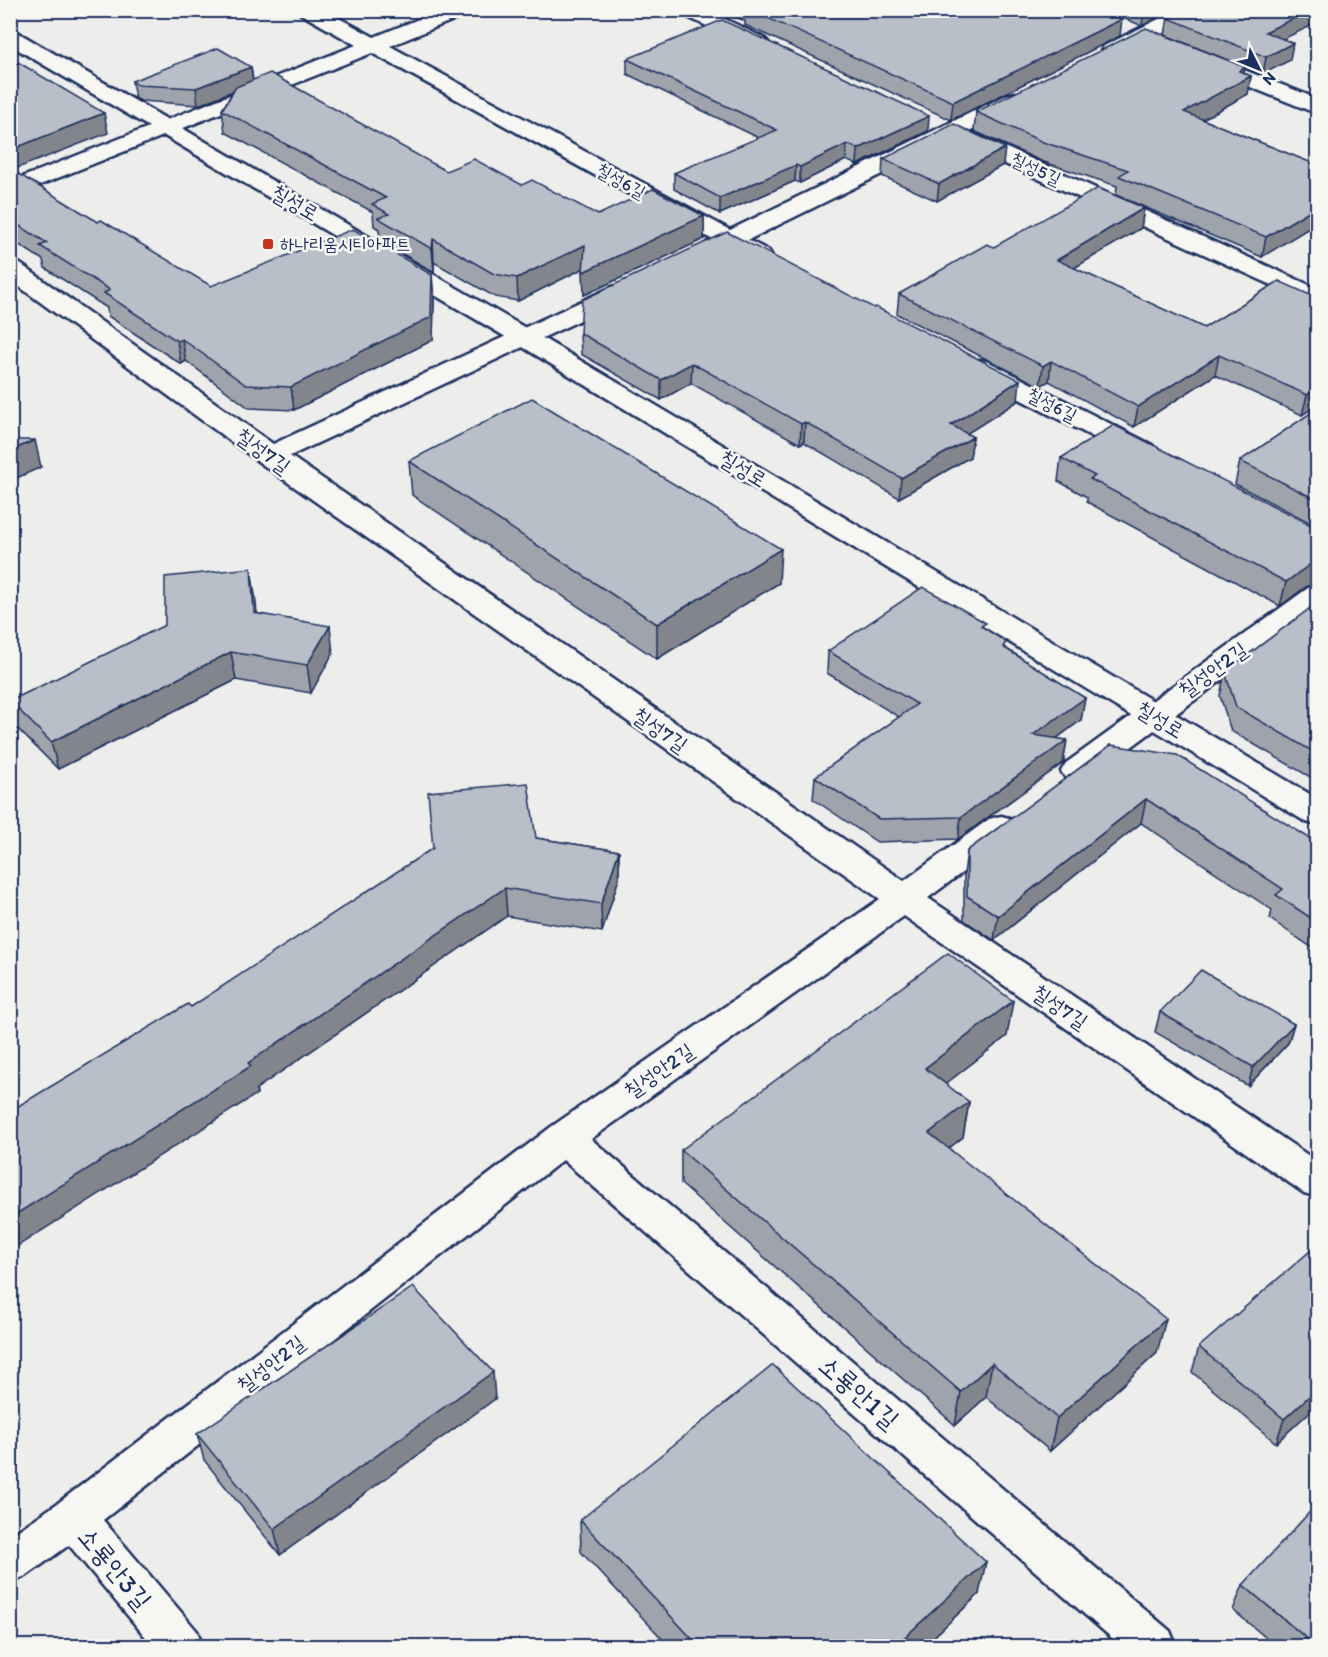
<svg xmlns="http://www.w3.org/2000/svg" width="1328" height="1657" font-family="Itim,'Poor Story',sans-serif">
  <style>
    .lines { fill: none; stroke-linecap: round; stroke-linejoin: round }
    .street-casing { stroke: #1b2f5e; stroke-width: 5 }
    .secondary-casing { stroke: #1b2f5e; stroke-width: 5 }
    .street { fill: #f6f6f2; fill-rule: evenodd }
    .secondary { fill: #f6f6f2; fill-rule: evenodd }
    .wall { fill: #9fa4ac; stroke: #1b2f5e; stroke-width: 1.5 }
    .shaded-wall { fill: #82868c; stroke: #1b2f5e; stroke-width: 1.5 }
    .building { fill: #b9bfc8; stroke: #1b2f5e; stroke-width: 1.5 }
    .poi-dot { fill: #c8321e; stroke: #f6f6f2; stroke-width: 2 }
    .labels { text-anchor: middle; stroke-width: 5; stroke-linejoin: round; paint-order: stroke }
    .far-street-label { font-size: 18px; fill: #1b2f5e; stroke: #f6f6f2 }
    .far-poi-label { font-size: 18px; fill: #1b2f5e; stroke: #f6f6f2; text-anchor: start }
    .street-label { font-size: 21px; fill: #1b2f5e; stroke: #f6f6f2 }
    .near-street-label { font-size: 26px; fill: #1b2f5e; stroke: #f6f6f2 }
  </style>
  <rect width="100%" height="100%" fill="#edeeec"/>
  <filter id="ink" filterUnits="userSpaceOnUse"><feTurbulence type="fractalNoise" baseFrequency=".0167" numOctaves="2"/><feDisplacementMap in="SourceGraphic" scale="12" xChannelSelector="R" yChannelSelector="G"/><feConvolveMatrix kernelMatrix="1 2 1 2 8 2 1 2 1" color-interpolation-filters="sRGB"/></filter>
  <g filter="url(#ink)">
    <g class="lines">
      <defs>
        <g id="street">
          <path d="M 298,10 L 324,10 L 374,37 L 441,10 L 471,10 L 468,14 L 390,46 L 730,230 L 1007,95 L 1015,93 L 1023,95 L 1026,100 L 1023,105 L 969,131 L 1318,289 L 1318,306 L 957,142 L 955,138 L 748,240 L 769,251 L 772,256 L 769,261 C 753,265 742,256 729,249 L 714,254 L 705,252 L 702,247 L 711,239 L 372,53 L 10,197 L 10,182 L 356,45 L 301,14 Z"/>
          <path d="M 678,10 L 706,10 L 764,38 L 768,42 L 764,46 L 757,48 L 750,46 L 681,14 Z"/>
          <path d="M 1177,10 L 1204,10 L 1201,14 L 1120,56 L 1112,57 L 1104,56 L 1101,51 L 1104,46 Z"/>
          <path d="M 1208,56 L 1318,99 L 1318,114 L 1200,67 L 1197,62 L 1200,57 Z"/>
          <path d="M 10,261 L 19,263 L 273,444 L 612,287 L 621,285 L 630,287 L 633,292 L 630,297 L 290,456 L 904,881 L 989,819 L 1001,816 L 1013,819 L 1017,827 L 1013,835 L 928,898 L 1318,1162 L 1318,1197 L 1304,1193 L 904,916 L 591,1139 L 1170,1631 L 1176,1646 L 1121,1646 L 563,1160 L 103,1520 L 197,1631 L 203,1646 L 153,1646 L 69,1545 L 26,1576 L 10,1582 L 10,1536 L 58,1503 L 551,1127 L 880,899 L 259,462 L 10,280 Z"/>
          <path d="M 980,360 L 989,362 L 1152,445 L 1156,451 L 1152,457 L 1142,459 L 1132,457 L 971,374 L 967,368 L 971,362 Z"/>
          <path d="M 1318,585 L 1318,609 L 1088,779 L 1077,782 L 1066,779 L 1061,771 L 1066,763 L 1308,588 Z"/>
        </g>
        <path id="secondary" d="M 10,30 L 17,32 L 534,333 L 1318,799 L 1318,825 L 1306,822 L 516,343 L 10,45 Z"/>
      </defs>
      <use href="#street" class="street-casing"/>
      <use href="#secondary" class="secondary-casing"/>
      <use href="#street" class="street"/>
      <use href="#secondary" class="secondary"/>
    </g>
    <g class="wall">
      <path d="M 730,10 L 1101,10 L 1120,36 L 951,120 L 745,25 L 745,21 L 730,15 Z"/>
      <path d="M 1105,10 L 1171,10 L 1142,26 Z"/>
      <path d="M 1168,18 L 1283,39 L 1290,60 L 1263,74 L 1165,35 Z"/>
      <path d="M 627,59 L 928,131 L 857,165 L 846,160 L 800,183 L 795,181 L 720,214 L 674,189 L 674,173 L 759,138 L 627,74 Z"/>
      <path d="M 251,67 L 253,80 L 446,171 L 522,185 L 598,215 L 704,216 L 704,239 L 584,295 L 584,268 L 518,301 L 495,297 L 434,262 L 434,272 L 380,241 L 379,229 L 374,226 L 373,212 L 225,132 L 222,110 L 233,91 L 198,105 L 141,101 L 135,98 L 132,81 Z"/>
      <path d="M 1245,67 L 1244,73 L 1251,76 L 1248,94 L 1202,119 L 1317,165 L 1262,257 L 1116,195 L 1117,186 L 1041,161 L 974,131 L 976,112 Z"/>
      <path d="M 883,159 L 1003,165 L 937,201 L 882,176 Z"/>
      <path d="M 10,175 L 98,222 L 211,286 L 434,297 L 433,340 L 294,410 L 249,408 L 186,361 L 181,364 L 108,316 L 107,308 L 45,268 L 43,260 L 10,239 Z"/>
      <path d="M 1144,208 L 1141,228 L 1074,268 L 1204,328 L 1279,281 L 1317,405 L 1302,415 L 1215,375 L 1134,427 L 1049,381 L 1040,386 L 897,314 L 899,294 L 994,247 Z"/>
      <path d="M 580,333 L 1018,401 L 967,433 L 973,437 L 970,457 L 899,498 L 804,442 L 800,444 L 691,383 L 661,400 L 581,354 Z"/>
      <path d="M 1317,409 L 1317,526 L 1235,484 L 1240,461 Z"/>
      <path d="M 1061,458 L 1313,526 L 1307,586 L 1280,606 L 1087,502 L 1087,497 L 1058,481 Z"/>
      <path d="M 409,461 L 779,583 L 657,659 L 412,495 Z"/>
      <path d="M 1317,593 L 1317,781 L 1231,731 L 1220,696 L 1225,672 L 1310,609 L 1313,597 Z"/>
      <path d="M 255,595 L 257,613 L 333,653 L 311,693 L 236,680 L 58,769 L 17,728 L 10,700 Z"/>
      <path d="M 985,629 L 1005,648 L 1085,698 L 1081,720 L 1056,739 L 1067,740 L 1063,763 L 958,839 L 877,842 L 813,799 L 815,777 L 899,717 L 827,673 L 828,651 Z"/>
      <path d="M 1111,745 L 1317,843 L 1317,951 L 1270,919 L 1272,910 L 1141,823 L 994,940 L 964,920 L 964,874 L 967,851 Z"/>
      <path d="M 536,838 L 619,851 L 619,878 L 602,932 L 507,916 L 256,1089 L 257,1094 L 191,1007 Z"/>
      <path d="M 1160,1012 L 1294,1024 L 1288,1043 L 1248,1086 L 1155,1032 Z"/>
      <path d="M 1007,1036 L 945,1084 L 969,1102 L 963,1137 L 949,1148 L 1157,1353 L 1050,1451 L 986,1397 L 955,1425 L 681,1184 L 681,1150 Z"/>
      <path d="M 1199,1347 L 1317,1405 L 1276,1443 L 1192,1372 Z"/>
      <path d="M 495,1399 L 280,1555 L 204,1460 L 197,1434 Z"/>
      <path d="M 580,1520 L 979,1594 L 923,1647 L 670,1647 L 581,1552 Z"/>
      <path d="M 1243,1585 L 1317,1647 L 1277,1647 L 1233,1610 Z"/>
    </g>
    <g class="shaded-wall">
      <path d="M 1144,10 L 1171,10 L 1142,26 Z"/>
      <path d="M 1311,10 L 1317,10 L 1317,23 L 1262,49 L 1265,32 Z"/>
      <path d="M 1122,19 L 1120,36 L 951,120 L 953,102 Z"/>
      <path d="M 1293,43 L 1290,60 L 1263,74 L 1266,57 Z"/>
      <path d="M 251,67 L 253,83 L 198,105 L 196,88 Z"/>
      <path d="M 1245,67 L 1242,81 L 1251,76 L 1248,94 L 1181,131 L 1184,112 L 1239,71 Z"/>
      <path d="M 104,113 L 108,133 L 10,171 L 10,150 Z"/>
      <path d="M 929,116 L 928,131 L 857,165 L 858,149 Z"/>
      <path d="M 847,144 L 846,160 L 800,183 L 800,167 Z"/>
      <path d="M 1005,148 L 1003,165 L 937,201 L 939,184 Z"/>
      <path d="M 796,165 L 795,181 L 720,214 L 720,198 Z"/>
      <path d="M 1317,206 L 1317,223 L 1262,257 L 1266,237 Z"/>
      <path d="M 1144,208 L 1141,228 L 1054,280 L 1057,260 Z"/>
      <path d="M 704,216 L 704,239 L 584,295 L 583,272 Z"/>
      <path d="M 433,239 L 434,262 L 434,272 L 432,249 Z"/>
      <path d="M 585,245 L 586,267 L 518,301 L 517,278 Z"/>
      <path d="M 432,275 L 434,297 L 433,340 L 294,410 L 291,387 Z"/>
      <path d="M 182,339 L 186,361 L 181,364 L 177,341 Z"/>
      <path d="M 1219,355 L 1215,375 L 1134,427 L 1138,407 Z"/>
      <path d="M 1051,361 L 1049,381 L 1040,386 L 1043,366 Z"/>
      <path d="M 692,363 L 691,383 L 661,400 L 661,380 Z"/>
      <path d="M 1020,380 L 1018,401 L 949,445 L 951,425 Z"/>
      <path d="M 1317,388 L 1317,405 L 1302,415 L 1307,395 Z"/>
      <path d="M 805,422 L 804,442 L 800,444 L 801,424 Z"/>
      <path d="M 973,437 L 970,457 L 899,498 L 901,478 Z"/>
      <path d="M 35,440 L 41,467 L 10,481 L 10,451 Z"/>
      <path d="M 781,549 L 779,583 L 657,659 L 657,624 Z"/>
      <path d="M 1317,562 L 1317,584 L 1307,586 L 1280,606 L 1286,582 L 1312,563 Z"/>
      <path d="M 251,568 L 255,595 L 259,640 L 254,613 Z"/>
      <path d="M 330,626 L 333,653 L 311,693 L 307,665 Z"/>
      <path d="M 231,652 L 236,680 L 58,769 L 51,742 Z"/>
      <path d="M 1085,698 L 1081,720 L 1030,758 L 1033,735 Z"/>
      <path d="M 1067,740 L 1063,763 L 958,839 L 961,817 Z"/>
      <path d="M 1146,799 L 1141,823 L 994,940 L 998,916 Z"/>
      <path d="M 619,851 L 619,878 L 602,932 L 601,904 Z"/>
      <path d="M 505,888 L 507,916 L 256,1089 L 257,1094 L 10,1251 L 10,1218 L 248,1063 Z"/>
      <path d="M 1013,1001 L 1007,1036 L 921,1103 L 925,1068 Z"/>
      <path d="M 1294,1024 L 1288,1043 L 1248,1086 L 1253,1067 Z"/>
      <path d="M 969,1102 L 963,1137 L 925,1167 L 929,1133 Z"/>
      <path d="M 1166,1319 L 1157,1353 L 1050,1451 L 1057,1418 Z"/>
      <path d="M 992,1363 L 986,1397 L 955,1425 L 961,1392 Z"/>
      <path d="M 493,1372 L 495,1399 L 280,1555 L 274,1529 Z"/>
      <path d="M 1317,1389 L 1317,1405 L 1276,1443 L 1284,1419 Z"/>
      <path d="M 986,1562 L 979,1594 L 923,1647 L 894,1647 Z"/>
    </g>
    <g class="building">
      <path d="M 750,10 L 1101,10 L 1122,19 L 953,102 Z"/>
      <path d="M 1183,10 L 1311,10 L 1265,32 L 1293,43 L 1266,57 L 1168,18 Z"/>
      <path d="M 722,20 L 929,116 L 858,149 L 847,144 L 800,167 L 796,165 L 720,198 L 674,173 L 777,130 L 627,59 Z"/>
      <path d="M 1146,28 L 1245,67 L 1239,71 L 1251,76 L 1184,112 L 1317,165 L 1317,206 L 1266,237 L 1119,176 L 1128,170 L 1043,142 L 976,112 Z"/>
      <path d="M 218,48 L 251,67 L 196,88 L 138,85 L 132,81 Z"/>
      <path d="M 11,58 L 104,113 L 10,150 Z"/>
      <path d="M 270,73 L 446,171 L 474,159 L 522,185 L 532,180 L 598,215 L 653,189 L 704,216 L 583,272 L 585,245 L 517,278 L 494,274 L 433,239 L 432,249 L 378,218 L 389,214 L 372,204 L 386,198 L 222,110 L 236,87 Z"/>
      <path d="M 954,124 L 1005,148 L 939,184 L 883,159 Z"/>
      <path d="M 17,173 L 98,222 L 101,220 L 211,286 L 353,229 L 432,275 L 431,317 L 291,387 L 246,385 L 182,339 L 177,341 L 104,293 L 110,290 L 40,246 L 47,243 L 10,220 L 10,175 Z"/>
      <path d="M 1098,188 L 1144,208 L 1057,260 L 1204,328 L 1279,281 L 1317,298 L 1317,388 L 1307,395 L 1219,355 L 1138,407 L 1051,361 L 1043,366 L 899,294 L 987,244 L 994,247 Z"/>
      <path d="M 727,232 L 874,308 L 876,307 L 1020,380 L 951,425 L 973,437 L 901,478 L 805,422 L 801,424 L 692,363 L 661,380 L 580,333 L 582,300 Z"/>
      <path d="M 532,398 L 781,549 L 657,624 L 409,461 Z"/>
      <path d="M 1317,409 L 1317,500 L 1240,461 Z"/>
      <path d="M 1114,425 L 1313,526 L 1317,527 L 1317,562 L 1312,563 L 1286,582 L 1090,479 L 1095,476 L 1061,458 Z"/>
      <path d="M 10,440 L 35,440 L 10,451 Z"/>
      <path d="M 251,568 L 254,613 L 330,626 L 307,665 L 231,652 L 51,742 L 10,701 L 165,625 L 165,577 Z"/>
      <path d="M 923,587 L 986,623 L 981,626 L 1006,642 L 1003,647 L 1085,698 L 1033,735 L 1067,740 L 961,817 L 879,819 L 815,777 L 917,704 L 828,651 Z"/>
      <path d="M 1317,593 L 1317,599 L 1313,597 Z"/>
      <path d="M 1317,603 L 1317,754 L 1236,707 L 1225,672 Z"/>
      <path d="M 1111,745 L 1177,755 L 1317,843 L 1317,922 L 1276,895 L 1283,889 L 1146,799 L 998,916 L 967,896 L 967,851 Z"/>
      <path d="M 528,783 L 536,838 L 619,851 L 601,904 L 505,888 L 248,1063 L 251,1066 L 10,1218 L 10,1111 L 188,1004 L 191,1007 L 433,848 L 428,792 Z"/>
      <path d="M 948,953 L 1013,1001 L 925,1068 L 969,1102 L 929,1133 L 1166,1319 L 1057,1418 L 992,1363 L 961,1392 L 681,1150 Z"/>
      <path d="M 1201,970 L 1294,1024 L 1253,1067 L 1160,1012 Z"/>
      <path d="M 1317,1245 L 1317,1389 L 1284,1419 L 1199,1347 Z"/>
      <path d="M 413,1287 L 493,1372 L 274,1529 L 197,1434 Z"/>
      <path d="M 773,1365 L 986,1562 L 894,1647 L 700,1647 L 580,1520 Z"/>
      <path d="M 1317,1504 L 1317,1647 L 1243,1585 Z"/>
    </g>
  </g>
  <rect class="poi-dot" x="262" y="238" width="12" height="12" rx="3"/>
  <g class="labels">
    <g class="far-street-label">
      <text transform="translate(1036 169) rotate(25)" y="6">칠성5길</text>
      <text transform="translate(621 181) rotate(29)" y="6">칠성6길</text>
      <text transform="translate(1052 405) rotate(27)" y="6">칠성6길</text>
    </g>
    <g class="far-poi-label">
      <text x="280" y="250">하나리움시티아파트</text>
    </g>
    <g class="street-label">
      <text transform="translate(295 203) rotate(30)" y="7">칠성로</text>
      <text transform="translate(263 451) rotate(36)" y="7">칠성7길</text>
      <text transform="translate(743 469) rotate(31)" y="7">칠성로</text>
      <text transform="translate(1213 670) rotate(-36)" y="7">칠성안2길</text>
      <text transform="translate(1160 720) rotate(31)" y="7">칠성로</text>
      <text transform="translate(660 730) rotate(35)" y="7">칠성7길</text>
      <text transform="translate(1060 1007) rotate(34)" y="7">칠성7길</text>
      <text transform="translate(659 1071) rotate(-35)" y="7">칠성안2길</text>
      <text transform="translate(271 1364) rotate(-38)" y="7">칠성안2길</text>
    </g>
    <g class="near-street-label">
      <text transform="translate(859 1392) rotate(41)" y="9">소룡안1길</text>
      <text transform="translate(115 1568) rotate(50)" y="9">소룡안3길</text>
    </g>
  </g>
  <rect width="1328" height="1657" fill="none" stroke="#f6f6f2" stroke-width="36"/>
  <rect x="18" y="18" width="1292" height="1621" fill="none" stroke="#1b2f5e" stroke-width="2" filter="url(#ink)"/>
  <g transform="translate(1259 69) rotate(133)" stroke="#f6f6f2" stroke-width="4.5" paint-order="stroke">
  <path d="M0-4.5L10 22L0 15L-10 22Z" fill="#1b2f5e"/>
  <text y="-9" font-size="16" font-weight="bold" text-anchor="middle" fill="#1b2f5e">N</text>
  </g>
</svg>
